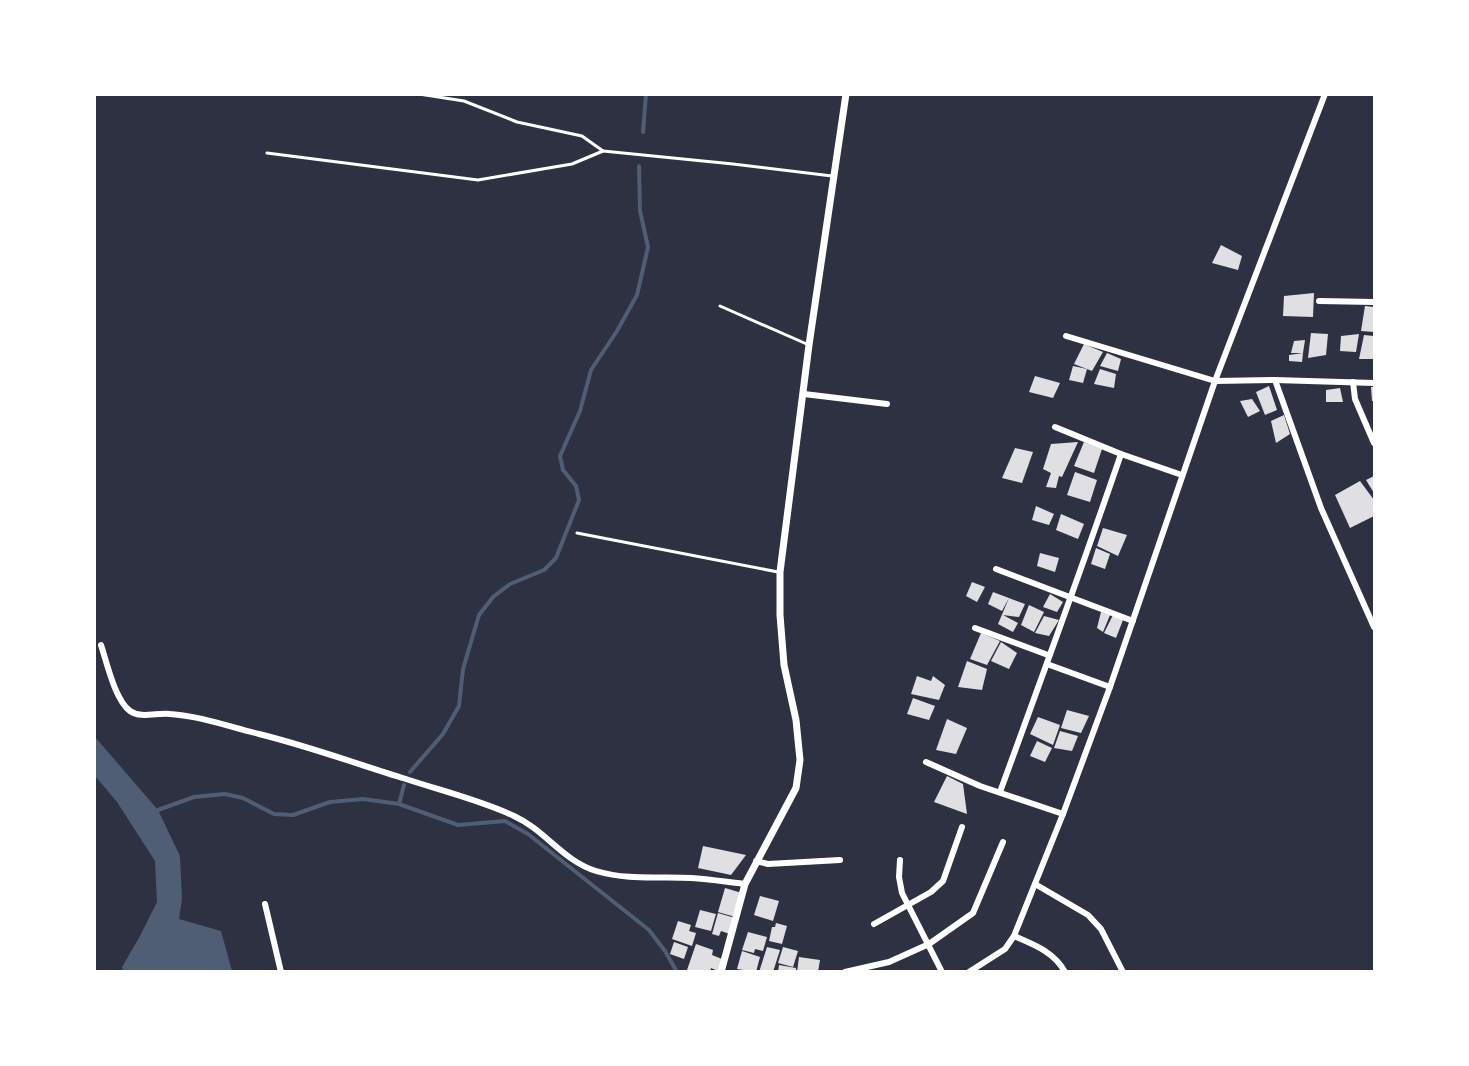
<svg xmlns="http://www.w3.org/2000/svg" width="1469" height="1066" font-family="Signika,sans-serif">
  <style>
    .water { fill: #4f5d75 }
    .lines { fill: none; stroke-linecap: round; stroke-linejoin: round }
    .stream { stroke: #4f5d75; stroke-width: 4 }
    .building { fill: #e0e0e3 }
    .service { stroke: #fff; stroke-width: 3 }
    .minor { stroke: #fff; stroke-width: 6 }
    .tertiary { stroke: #fff; stroke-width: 7 }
  </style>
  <rect width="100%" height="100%" fill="#2d3142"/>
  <path class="water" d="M 95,737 L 158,810 L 180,856 L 182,899 L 179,919 L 221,931 L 232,971 L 123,971 L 122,967 L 140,936 L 157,902 L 155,861 L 117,802 L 95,776 Z"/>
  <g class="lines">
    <g class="stream">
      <path d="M 643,132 L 646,94"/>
      <path d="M 410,772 L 443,734 L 459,706 L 463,669 L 479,615 L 493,597 L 510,584 L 544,570 L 556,558 L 579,500 L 576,486 L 563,470 L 560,456 L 580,411 L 591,370 L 617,331 L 637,295 L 648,247 L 640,211 L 639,166"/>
      <path d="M 399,804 L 404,785"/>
      <path d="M 158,810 L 194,797 L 225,794 L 243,798 L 274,814 L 293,815 L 330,802 L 363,799 L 399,804 L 458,825 L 505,821 L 528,834 L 649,930 L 665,951 L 677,972"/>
    </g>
  </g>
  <g class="building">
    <path d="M 1221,245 L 1242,256 L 1238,270 L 1212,263 Z"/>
    <path d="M 1314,293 L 1313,317 L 1283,316 L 1284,296 Z"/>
    <path d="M 1365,306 L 1374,307 L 1374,332 L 1361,331 Z"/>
    <path d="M 1311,333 L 1328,334 L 1326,355 L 1308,358 Z"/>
    <path d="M 1359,334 L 1356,352 L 1340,351 L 1341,336 Z"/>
    <path d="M 1364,335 L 1374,336 L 1374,359 L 1359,359 Z"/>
    <path d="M 1305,340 L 1303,353 L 1291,353 L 1294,341 Z"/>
    <path d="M 1084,344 L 1103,352 L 1092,371 L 1074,364 Z"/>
    <path d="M 1107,353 L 1121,359 L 1118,371 L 1100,366 Z"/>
    <path d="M 1303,353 L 1302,362 L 1289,361 L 1289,355 Z"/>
    <path d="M 1073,366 L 1087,369 L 1083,383 L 1069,380 Z"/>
    <path d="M 1100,369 L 1116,374 L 1114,388 L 1094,384 Z"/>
    <path d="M 1035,376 L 1060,383 L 1053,398 L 1029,392 Z"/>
    <path d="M 1269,386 L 1277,410 L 1265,415 L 1256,392 Z"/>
    <path d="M 1371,387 L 1374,387 L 1374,401 L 1372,401 Z"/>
    <path d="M 1340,388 L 1343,402 L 1326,402 L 1326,390 Z"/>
    <path d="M 1252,399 L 1260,411 L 1248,417 L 1240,401 Z"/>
    <path d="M 1284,415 L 1290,434 L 1276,443 L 1271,421 Z"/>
    <path d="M 1078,442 L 1062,477 L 1059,476 L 1056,488 L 1046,487 L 1051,473 L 1043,469 L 1051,444 Z"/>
    <path d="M 1084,442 L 1102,449 L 1094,473 L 1074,466 Z"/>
    <path d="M 1015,448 L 1033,452 L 1022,483 L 1002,478 Z"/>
    <path d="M 1075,472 L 1097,480 L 1090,502 L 1067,495 Z"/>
    <path d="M 1374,476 L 1374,493 L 1366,480 Z"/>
    <path d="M 1360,481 L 1374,500 L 1374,516 L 1350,528 L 1335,495 Z"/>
    <path d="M 1036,506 L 1054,514 L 1049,525 L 1032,520 Z"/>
    <path d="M 1061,514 L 1084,524 L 1078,539 L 1056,530 Z"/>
    <path d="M 1103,528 L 1127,535 L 1118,556 L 1097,546 Z"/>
    <path d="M 1096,548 L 1110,554 L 1105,569 L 1091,564 Z"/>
    <path d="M 1040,553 L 1059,558 L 1055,572 L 1037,566 Z"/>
    <path d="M 972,582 L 985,587 L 977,602 L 966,596 Z"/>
    <path d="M 993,592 L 1025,604 L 1019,617 L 1003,615 L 1018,623 L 1013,632 L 998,624 L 1009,598 L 1002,611 L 988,604 Z"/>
    <path d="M 1050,594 L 1063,602 L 1057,612 L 1043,607 Z"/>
    <path d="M 1029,605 L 1044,612 L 1034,632 L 1021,625 Z"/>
    <path d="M 1101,612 L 1110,615 L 1103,632 L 1097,628 Z"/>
    <path d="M 1113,615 L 1123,620 L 1116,638 L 1104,633 Z"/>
    <path d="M 1044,616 L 1059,620 L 1049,636 L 1035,633 Z"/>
    <path d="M 981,633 L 1000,641 L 987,665 L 970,659 Z"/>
    <path d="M 1001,642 L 1017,653 L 1009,669 L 991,661 Z"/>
    <path d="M 967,661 L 987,669 L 982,690 L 958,687 Z"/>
    <path d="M 917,676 L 931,681 L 933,676 L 945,685 L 939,700 L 911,694 Z"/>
    <path d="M 913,698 L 935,706 L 929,720 L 907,714 Z"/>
    <path d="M 1067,710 L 1089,716 L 1081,733 L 1061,728 Z"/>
    <path d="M 1038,717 L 1060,725 L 1053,745 L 1030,734 Z"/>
    <path d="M 947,719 L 967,728 L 956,754 L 936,750 Z"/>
    <path d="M 1060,731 L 1078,736 L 1072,751 L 1054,748 Z"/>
    <path d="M 1037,741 L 1052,748 L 1045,762 L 1030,756 Z"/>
    <path d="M 947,776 L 963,784 L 967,814 L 934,802 Z"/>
    <path d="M 703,846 L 746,855 L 731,875 L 698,868 Z"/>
    <path d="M 725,888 L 742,893 L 735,917 L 718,912 Z"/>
    <path d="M 760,896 L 779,901 L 773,921 L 754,915 Z"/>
    <path d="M 700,910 L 716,914 L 711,931 L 695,927 Z"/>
    <path d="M 718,913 L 735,918 L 730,934 L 721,931 L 719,936 L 712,934 Z"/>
    <path d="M 678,921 L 691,925 L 689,931 L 696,933 L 692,946 L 672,939 Z"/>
    <path d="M 776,923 L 787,926 L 782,944 L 769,941 L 772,927 L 775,927 Z"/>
    <path d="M 748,932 L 767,937 L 763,951 L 755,949 L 754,953 L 742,950 Z"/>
    <path d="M 674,942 L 688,947 L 684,959 L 670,954 Z"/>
    <path d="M 696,944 L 713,950 L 712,955 L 722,959 L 718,971 L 711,968 L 710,972 L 687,970 Z"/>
    <path d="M 767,947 L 780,950 L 773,972 L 759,972 Z"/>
    <path d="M 783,947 L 798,951 L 793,967 L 778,963 Z"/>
    <path d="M 742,951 L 760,957 L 756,972 L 737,969 Z"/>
    <path d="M 799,957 L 820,960 L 818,972 L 797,972 Z"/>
    <path d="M 779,965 L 796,968 L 796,972 L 778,972 Z"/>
  </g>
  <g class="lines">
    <g class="service">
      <path d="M 603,151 L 733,164 L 832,176"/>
      <path d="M 267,153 L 478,180 L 572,164 L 603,151 L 582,136 L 517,122 L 464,101 L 419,94"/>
      <path d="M 720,306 L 809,345"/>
      <path d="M 577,533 L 778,572"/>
    </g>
    <g class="minor">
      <path d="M 1319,301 L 1374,302"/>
      <path d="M 1066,336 L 1215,381 L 1325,94"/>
      <path d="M 1275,380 L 1321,508 L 1374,627"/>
      <path d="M 1353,382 L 1355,399 L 1374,443"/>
      <path d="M 804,394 L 887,404"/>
      <path d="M 1055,427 L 1121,454 L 1182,475"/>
      <path d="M 996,569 L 1133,621"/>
      <path d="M 975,628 L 1048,655"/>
      <path d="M 101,645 C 107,663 115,700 130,711 C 141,719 158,712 170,714 C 200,716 230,727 259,734 C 308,746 357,764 406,779 C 442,791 480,800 514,816 C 545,830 563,861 596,871 C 631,881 657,876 691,878 C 709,879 727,882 745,884"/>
      <path d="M 1047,664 L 1110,687"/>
      <path d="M 926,762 L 980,786 L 1063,814"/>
      <path d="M 1000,792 C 1041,680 1082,568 1121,454"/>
      <path d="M 900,860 L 899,877 L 902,893 L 942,972"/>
      <path d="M 756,861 L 768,864 L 840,860"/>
      <path d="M 1035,884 L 1088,915 L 1101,929 L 1123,972"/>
      <path d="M 265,904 L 281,972"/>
      <path d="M 874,924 L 931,892 L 943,881 L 962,827"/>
      <path d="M 1014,936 C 1035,945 1054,952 1065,972"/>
      <path d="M 845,972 L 889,962 L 929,944 L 973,913 L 1003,842"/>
      <path d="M 969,972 L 1005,949 L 1014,936 L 1063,814 L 1110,687 L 1215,381 L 1275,380 L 1374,383"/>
    </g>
    <path class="tertiary" d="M 721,972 L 745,884 L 796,788 L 800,760 L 796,720 L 784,665 L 780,615 L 780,572 L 809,345 L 846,94"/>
  </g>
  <rect width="1469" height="1066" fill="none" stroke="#ffffff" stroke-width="192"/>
</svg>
